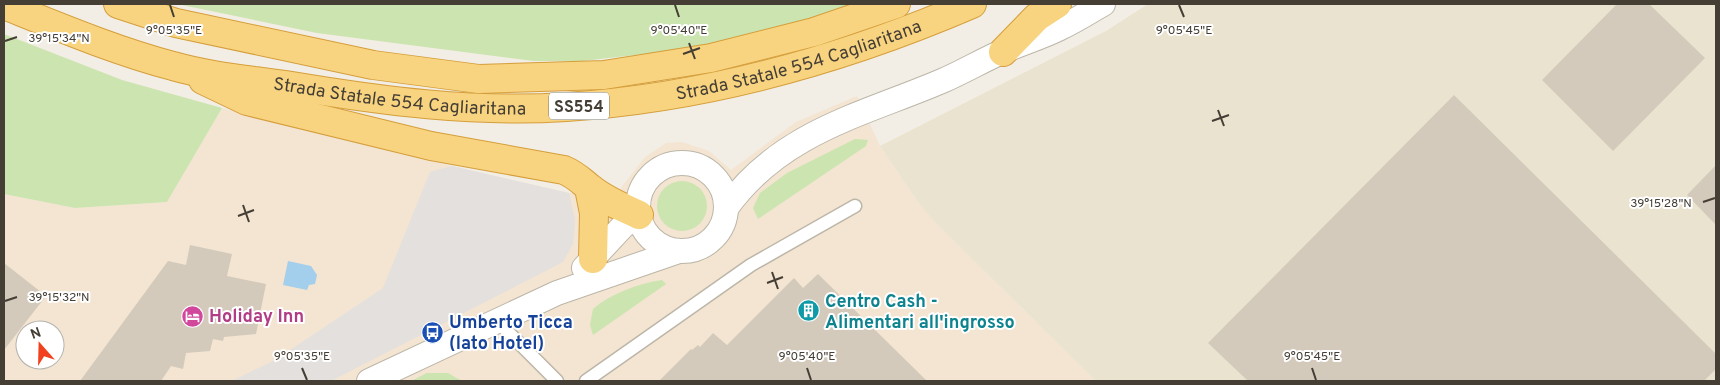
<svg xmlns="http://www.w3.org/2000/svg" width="1720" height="385" font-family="Overpass,sans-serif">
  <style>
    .commercial { fill: #f3e5d1; fill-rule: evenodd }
    .education { fill: #eae3cf }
    .green { fill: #cce4af }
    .parking { fill: #e3e0dd }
    .water { fill: #a3ceec }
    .building { fill: #d3cabb }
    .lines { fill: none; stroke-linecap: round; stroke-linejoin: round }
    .service-casing { stroke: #bcb6a8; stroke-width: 15 }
    .minor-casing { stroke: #bcb6a8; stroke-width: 26 }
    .trunk-casing { stroke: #d59e3b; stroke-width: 30 }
    .service { stroke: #fff; stroke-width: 12 }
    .minor { stroke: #fff; stroke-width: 24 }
    .trunk { stroke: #f8d480; stroke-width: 28 }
    .ticks { fill: none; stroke: #443e35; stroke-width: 2 }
    .labels { text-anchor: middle; stroke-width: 4; stroke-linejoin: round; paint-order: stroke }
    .shield { fill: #fff; stroke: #7c7872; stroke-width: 1 }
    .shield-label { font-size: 16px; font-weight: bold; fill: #443e35 }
    .street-label { font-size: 18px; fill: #443e35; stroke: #fff }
    .culture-label { font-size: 18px; font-weight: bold; fill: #0d838f; stroke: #fff; text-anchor: start }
    .hotel-label { font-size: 18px; font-weight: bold; fill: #b23c85; stroke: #fff; text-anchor: start }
    .transit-label { font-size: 18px; font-weight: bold; fill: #164399; stroke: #fff; text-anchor: start }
    .ticks-label { font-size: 12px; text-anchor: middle; fill: #443e35; stroke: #fff; stroke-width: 4; stroke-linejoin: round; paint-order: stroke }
  </style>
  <rect width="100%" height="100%" fill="#f2eee5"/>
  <path class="commercial" d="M 857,96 L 880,146 L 918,202 L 933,220 L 1096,381 L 462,381 L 448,373 L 426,381 L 4,381 L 4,194 L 75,208 L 167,202 L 222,108 L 452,166 L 569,193 L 620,189 L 645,157 L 666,143 L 682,142 L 709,151 L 731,170 L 796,122 ZM 25,330 L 55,330 L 55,360 L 25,360 Z"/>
  <path class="education" d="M 1148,4 L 1716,4 L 1716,381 L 1096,381 L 933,220 L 918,202 L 880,146 L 1106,31 Z"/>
  <g class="green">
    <path d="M 177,4 L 858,4 L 804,21 L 698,48 L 582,61 L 534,61 L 317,33 Z"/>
    <path d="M 4,34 L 122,80 L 222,108 L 167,202 L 75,208 L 4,194 Z"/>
    <path d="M 855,139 L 868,140 L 866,146 L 758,219 L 753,208 L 760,193 L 787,173 Z"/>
    <circle cx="682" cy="206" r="25"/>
    <path d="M 662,280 L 666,284 L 593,335 L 590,325 L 593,309 C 610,294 640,283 662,280 Z"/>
    <path d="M 427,373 L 448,373 L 462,381 L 411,381 Z"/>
  </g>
  <path class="parking" d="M 452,166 L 569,193 L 575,220 L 573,244 L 563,262 L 331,381 L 232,381 L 275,360 L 383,288 L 430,172 Z"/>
  <path class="water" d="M 288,261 L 311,266 L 317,275 L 315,284 L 309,285 L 307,290 L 283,285 Z"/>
  <g class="building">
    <path d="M 1617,4 L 1649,4 L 1705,58 L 1613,151 L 1542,80 Z"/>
    <path d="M 1454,95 L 1716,354 L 1716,369 L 1704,381 L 1248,381 L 1208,343 Z"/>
    <path d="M 1716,165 L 1716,225 L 1687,195 Z"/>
    <path d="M 190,245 L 232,254 L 227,276 L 266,284 L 256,334 L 224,337 L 223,341 L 213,339 L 210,351 L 186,353 L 183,369 L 171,366 L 161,381 L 80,381 L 168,261 L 186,265 Z"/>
    <path d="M 4,263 L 46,296 L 4,350 Z"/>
    <path d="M 818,274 L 927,381 L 659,381 L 691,349 L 692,350 L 698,345 L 700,347 L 713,333 L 727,345 L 794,278 L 803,288 Z"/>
  </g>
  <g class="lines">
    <defs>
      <g id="service">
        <path d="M 498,322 L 557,381"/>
        <path d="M 586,381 L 751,265 L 855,206"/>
      </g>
      <g id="minor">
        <circle cx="682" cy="207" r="44"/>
        <path d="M 727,207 C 781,132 862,115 942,81 C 963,72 983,60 1004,51 C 1022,43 1042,37 1060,28 C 1075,21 1089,12 1103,4"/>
        <path d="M 584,268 L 623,226 L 639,215"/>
        <path d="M 369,381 L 557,293 L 679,251"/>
      </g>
      <g id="trunk">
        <path d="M 118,4 L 176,23 L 373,65 L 479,79 L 604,75 L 711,58 L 814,32 L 896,4"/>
        <path id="s1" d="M 4,5 C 59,27 116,51 173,66 C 211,77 253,80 292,86 C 382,101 474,113 566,107 C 705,98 844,59 972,4"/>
        <path d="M 1003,52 L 1037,17 L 1057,4"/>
        <path d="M 203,80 L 247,101 L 431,146 L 564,170 C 576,175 581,181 590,188 C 604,200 622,207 639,215"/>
        <path d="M 589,188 L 594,213 L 593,259"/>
      </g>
    </defs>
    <use href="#service" class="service-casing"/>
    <use href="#minor" class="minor-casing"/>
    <use href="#trunk" class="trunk-casing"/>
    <use href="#service" class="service"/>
    <use href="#minor" class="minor"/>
    <use href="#trunk" class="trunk"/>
  </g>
  <path class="ticks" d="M 170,5 L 174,17M 675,5 L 679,17M 1179,5 L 1184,17M 5,41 L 17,37M 689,43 L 695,59M 683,54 L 700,48M 1218,110 L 1224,126M 1212,121 L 1229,115M 1703,202 L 1715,198M 243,205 L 249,222M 238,216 L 254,210M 772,272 L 778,289M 767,283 L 783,277M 5,301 L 17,297M 302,368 L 307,380M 807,368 L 811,380M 1312,368 L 1316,380"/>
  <defs>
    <symbol id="building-disc" viewBox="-11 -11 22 22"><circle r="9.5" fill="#0f9aa8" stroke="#fff"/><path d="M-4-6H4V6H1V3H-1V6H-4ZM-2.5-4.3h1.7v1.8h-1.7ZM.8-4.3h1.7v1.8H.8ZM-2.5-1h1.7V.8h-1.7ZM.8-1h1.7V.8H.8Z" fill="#fff"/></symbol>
    <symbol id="hotel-disc" viewBox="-11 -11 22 22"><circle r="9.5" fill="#d1479c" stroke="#fff"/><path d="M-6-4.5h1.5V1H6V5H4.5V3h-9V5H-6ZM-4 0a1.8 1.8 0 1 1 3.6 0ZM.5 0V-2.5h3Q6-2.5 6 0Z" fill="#fff"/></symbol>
    <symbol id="bus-disc" viewBox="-11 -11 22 22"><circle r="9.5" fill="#1a4fb4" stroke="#fff"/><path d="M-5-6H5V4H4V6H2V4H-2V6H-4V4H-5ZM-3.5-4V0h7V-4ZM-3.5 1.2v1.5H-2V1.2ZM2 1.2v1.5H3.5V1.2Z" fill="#fff"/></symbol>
  </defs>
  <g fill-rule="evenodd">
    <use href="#building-disc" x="796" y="298" width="25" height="25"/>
    <use href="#hotel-disc" x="180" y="304" width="25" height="25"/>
    <use href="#bus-disc" x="420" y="320" width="25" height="25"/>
  </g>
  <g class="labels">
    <rect class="shield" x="549" y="92.5" width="60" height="27" rx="4"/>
    <g class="shield-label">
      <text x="579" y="112">SS554</text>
    </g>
    <g class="street-label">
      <text dy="6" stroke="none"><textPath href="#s1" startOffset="814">Strada Statale 554 Cagliaritana</textPath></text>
      <text dy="6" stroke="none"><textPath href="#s1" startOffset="409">Strada Statale 554 Cagliaritana</textPath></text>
    </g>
    <g class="culture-label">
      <text x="825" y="307">Centro Cash -<tspan x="825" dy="21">Alimentari all'ingrosso</tspan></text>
    </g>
    <g class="hotel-label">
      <text x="209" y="322">Holiday Inn</text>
    </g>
    <g class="transit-label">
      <text x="449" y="328">Umberto Ticca<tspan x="449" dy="21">(lato Hotel)</tspan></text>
    </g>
  </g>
  <g class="ticks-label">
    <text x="174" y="34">9°05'35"E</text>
    <text x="679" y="34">9°05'40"E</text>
    <text x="1184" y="34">9°05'45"E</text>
    <text x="59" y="42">39°15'34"N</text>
    <text x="1661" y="207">39°15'28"N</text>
    <text x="59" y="301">39°15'32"N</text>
    <text x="302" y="360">9°05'35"E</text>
    <text x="807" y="360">9°05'40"E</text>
    <text x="1312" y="360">9°05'45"E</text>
  </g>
  <rect width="1720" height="385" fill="none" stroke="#443e35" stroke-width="10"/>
  <g transform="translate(40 345) rotate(340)"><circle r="24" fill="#ffffff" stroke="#b4b2ae"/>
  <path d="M0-4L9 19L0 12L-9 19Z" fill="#f0401e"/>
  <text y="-8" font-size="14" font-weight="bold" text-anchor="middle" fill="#443e35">N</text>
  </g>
</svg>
